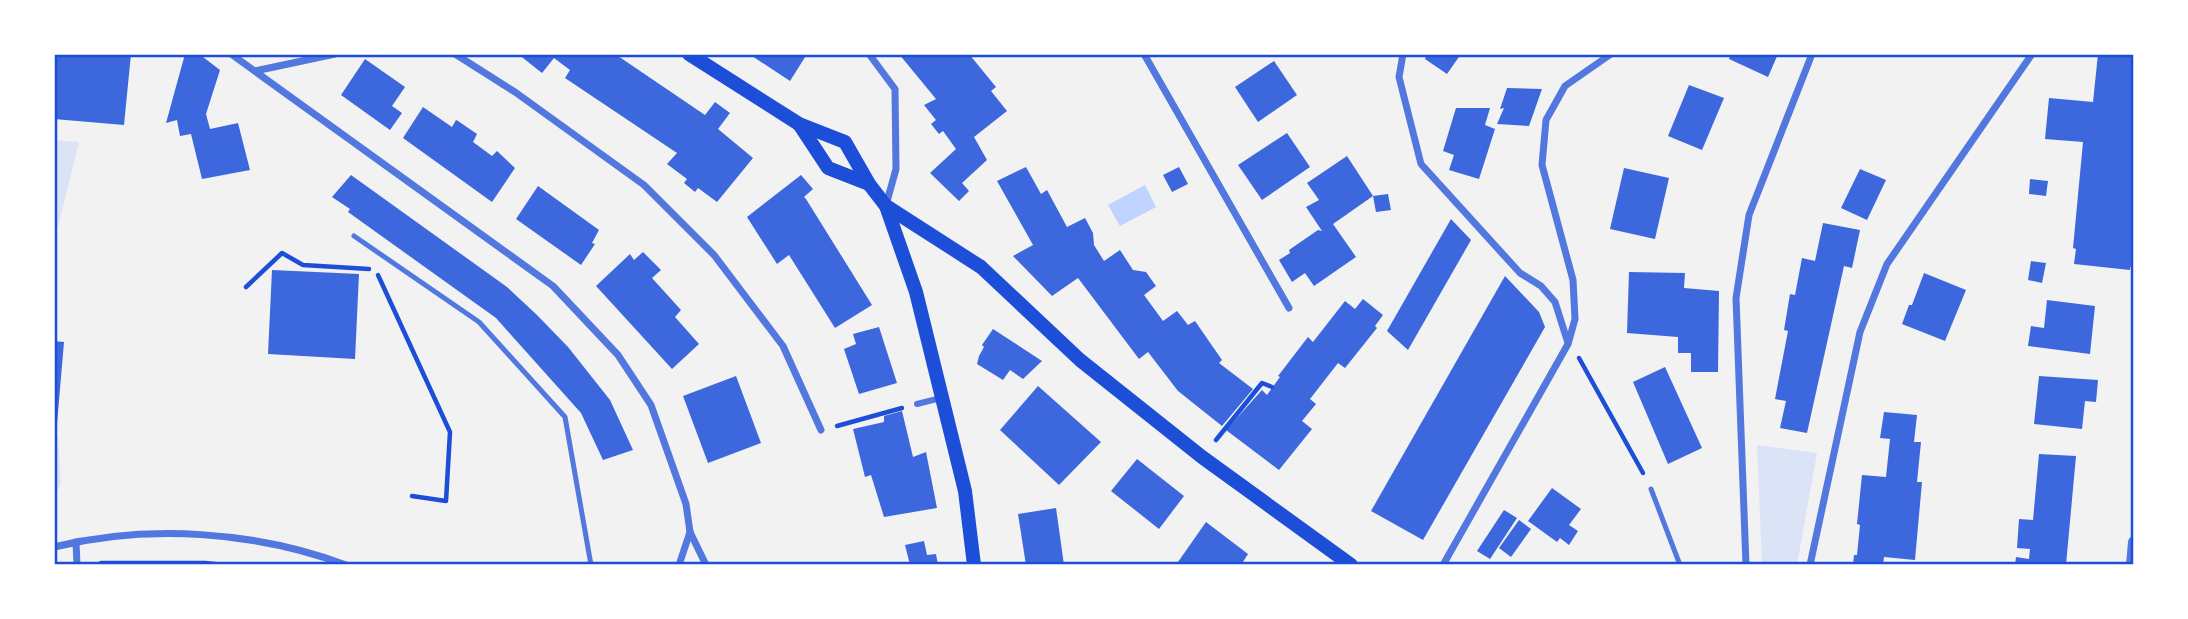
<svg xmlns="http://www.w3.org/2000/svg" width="2188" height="619" font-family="'Roboto Serif',serif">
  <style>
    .green { fill: #dbe4f7 }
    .water { fill: #bfd3fe }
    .building { fill: #3d67dc }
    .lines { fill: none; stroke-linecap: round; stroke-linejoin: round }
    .path { stroke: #1d4ed8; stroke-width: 4.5 }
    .service { stroke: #5277de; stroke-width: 5 }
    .pedestrian { stroke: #5277de; stroke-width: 6 }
    .minor { stroke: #5277de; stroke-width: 7 }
    .tertiary { stroke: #5277de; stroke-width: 12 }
    .secondary { stroke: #1d4ed8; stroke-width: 14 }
    .neatline { fill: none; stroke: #1d4ed8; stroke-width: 2.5 }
  </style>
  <rect width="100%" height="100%" fill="#f2f2f2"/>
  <g class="green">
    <path d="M 54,140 L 79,142 L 54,243 Z"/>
    <path d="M 54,434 L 58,435 L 61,484 L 54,497 Z"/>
    <path d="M 1757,445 L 1817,453 L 1797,565 L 1762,565 Z"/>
  </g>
  <path class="water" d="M 1145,185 L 1156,207 L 1120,226 L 1108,205 Z"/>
  <g class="building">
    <path d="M 54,54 L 131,54 L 124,125 L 54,119 Z"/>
    <path d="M 185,54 L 199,54 L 220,70 L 206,114 L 210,129 L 238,123 L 250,170 L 202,179 L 191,134 L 180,136 L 177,120 L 166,123 Z"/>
    <path d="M 518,54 L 615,54 L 705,115 L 715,102 L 730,113 L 718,129 L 753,158 L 717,202 L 698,188 L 695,192 L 684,183 L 687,179 L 667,164 L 677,153 L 565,78 L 570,70 L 554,58 L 542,73 Z"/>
    <path d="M 749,54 L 807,54 L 790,81 Z"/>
    <path d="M 899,54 L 969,54 L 996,87 L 991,91 L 1007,111 L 974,137 L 987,160 L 962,183 L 969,191 L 959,201 L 930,173 L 956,149 L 943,131 L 939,134 L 931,124 L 936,120 L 924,105 L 936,99 Z"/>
    <path d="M 1427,54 L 1461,54 L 1447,74 L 1425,59 Z"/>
    <path d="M 1731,54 L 1778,54 L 1768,77 L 1729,59 Z"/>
    <path d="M 2098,54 L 2134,54 L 2134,268 L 2130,267 L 2130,270 L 2074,264 L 2076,249 L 2073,248 L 2083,142 L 2045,139 L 2049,98 L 2093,102 Z"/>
    <path d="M 365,59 L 405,87 L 392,106 L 402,113 L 390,130 L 341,95 Z"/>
    <path d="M 1274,61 L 1297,95 L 1258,122 L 1235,87 Z"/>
    <path d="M 1689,85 L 1724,98 L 1702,150 L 1668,136 Z"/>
    <path d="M 1507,88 L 1542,89 L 1529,126 L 1497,124 L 1504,108 L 1500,109 Z"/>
    <path d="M 423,107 L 452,127 L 456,120 L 458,121 L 477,134 L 473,142 L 492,156 L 497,151 L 515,168 L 492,202 L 403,138 Z"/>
    <path d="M 1456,108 L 1490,108 L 1485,125 L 1495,129 L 1479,179 L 1449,170 L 1454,155 L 1443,151 Z"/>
    <path d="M 1287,133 L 1310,167 L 1262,200 L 1238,165 Z"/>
    <path d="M 1347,156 L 1373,196 L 1333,224 L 1356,257 L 1314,286 L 1305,273 L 1292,282 L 1279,260 L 1290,253 L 1289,250 L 1318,230 L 1322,231 L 1306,207 L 1319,200 L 1307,183 Z"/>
    <path d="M 1026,167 L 1041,194 L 1047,190 L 1067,227 L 1085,218 L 1093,233 L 1094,245 L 1104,261 L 1120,250 L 1133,270 L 1146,272 L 1156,286 L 1144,295 L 1163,321 L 1177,311 L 1188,325 L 1195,321 L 1222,360 L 1219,363 L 1253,389 L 1222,426 L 1178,391 L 1148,352 L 1139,359 L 1078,278 L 1052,296 L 1013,256 L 1033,245 L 997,181 Z"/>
    <path d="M 1179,167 L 1188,184 L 1172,192 L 1163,175 Z"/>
    <path d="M 1624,168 L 1669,178 L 1655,239 L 1610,229 Z"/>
    <path d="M 1860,169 L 1886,180 L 1867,220 L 1841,208 Z"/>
    <path d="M 351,175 L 507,287 L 537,315 L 568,347 L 610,400 L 633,450 L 603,460 L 581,413 L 496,318 L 348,212 L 350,209 L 332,197 Z"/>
    <path d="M 801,175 L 813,189 L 804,197 L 806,199 L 872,305 L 835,328 L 789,255 L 777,264 L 747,217 Z"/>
    <path d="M 2030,179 L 2048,181 L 2046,196 L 2029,194 Z"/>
    <path d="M 538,186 L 599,230 L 592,243 L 595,244 L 581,265 L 516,219 Z"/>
    <path d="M 1388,194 L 1391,210 L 1376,212 L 1373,196 Z"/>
    <path d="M 1451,219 L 1471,240 L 1408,350 L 1387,331 Z"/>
    <path d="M 1823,223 L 1860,230 L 1852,268 L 1844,266 L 1807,433 L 1780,428 L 1786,401 L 1775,399 L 1788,331 L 1784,330 L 1790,294 L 1795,295 L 1802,258 L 1815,261 Z"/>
    <path d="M 643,252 L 661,270 L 652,278 L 681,310 L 675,317 L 699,344 L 672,369 L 596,286 L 630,254 L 634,260 Z"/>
    <path d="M 2031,261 L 2046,263 L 2042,283 L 2028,280 Z"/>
    <path d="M 272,270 L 359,274 L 355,359 L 268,354 Z"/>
    <path d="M 1629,272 L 1685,273 L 1684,288 L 1719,291 L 1718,372 L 1691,372 L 1691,353 L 1678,353 L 1678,337 L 1627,333 Z"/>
    <path d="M 1924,273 L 1966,290 L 1945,341 L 1902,324 L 1909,305 L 1912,305 Z"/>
    <path d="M 1505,276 L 1539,312 L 1545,327 L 1423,540 L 1371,511 Z"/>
    <path d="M 1363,299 L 1383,315 L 1375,326 L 1377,328 L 1345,368 L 1338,363 L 1310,399 L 1316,404 L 1302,421 L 1312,429 L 1279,470 L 1226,430 L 1262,390 L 1267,395 L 1280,377 L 1278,376 L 1308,337 L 1313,342 L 1345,301 L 1355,309 Z"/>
    <path d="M 2047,300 L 2095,306 L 2090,354 L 2028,346 L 2031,326 L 2044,328 Z"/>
    <path d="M 879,327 L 897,383 L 859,394 L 844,349 L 856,344 L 853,334 Z"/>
    <path d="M 993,329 L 1042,361 L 1023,379 L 1010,370 L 1003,380 L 977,364 L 979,356 L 984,347 L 982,345 Z"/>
    <path d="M 54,341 L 64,342 L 57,424 L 54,424 Z"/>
    <path d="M 1665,367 L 1702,448 L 1668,464 L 1633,382 Z"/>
    <path d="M 736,376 L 761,443 L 708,463 L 683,396 Z"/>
    <path d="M 2039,376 L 2098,380 L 2096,402 L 2085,401 L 2082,429 L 2034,424 Z"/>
    <path d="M 1038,386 L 1101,442 L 1059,485 L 1000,430 Z"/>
    <path d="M 902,411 L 913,457 L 926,452 L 937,508 L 884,517 L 871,475 L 865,477 L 853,429 L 884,422 L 884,416 Z"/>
    <path d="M 1884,412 L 1917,415 L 1914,442 L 1921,442 L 1917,482 L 1922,482 L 1915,560 L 1884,557 L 1883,565 L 1853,565 L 1854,555 L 1857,555 L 1860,525 L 1857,524 L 1862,475 L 1886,477 L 1890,439 L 1880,438 Z"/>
    <path d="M 2039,454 L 2076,456 L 2066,565 L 2015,565 L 2016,557 L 2029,559 L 2030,549 L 2017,548 L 2019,519 L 2033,520 Z"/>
    <path d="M 1137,459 L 1184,496 L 1159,529 L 1111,491 Z"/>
    <path d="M 1552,488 L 1581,509 L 1569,525 L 1578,531 L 1569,545 L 1560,538 L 1557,542 L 1528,521 Z"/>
    <path d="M 1056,508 L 1064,565 L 1026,565 L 1018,514 Z"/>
    <path d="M 1504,510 L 1517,518 L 1490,559 L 1477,551 Z"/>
    <path d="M 1519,520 L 1531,529 L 1511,557 L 1499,548 Z"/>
    <path d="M 1206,522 L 1248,554 L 1241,565 L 1182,565 L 1178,562 Z"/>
    <path d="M 924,541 L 927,555 L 936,554 L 938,565 L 910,565 L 905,545 Z"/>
  </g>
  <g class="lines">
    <g class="path">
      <path d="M 378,275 L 450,432 L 446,501 L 412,496"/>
      <path d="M 246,287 L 282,253 L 303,265 L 369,269"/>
      <path d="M 1579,358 L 1643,473"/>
      <path d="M 837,426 L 902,408"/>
      <path d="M 1216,440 L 1262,383 L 1272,387"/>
      <path d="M 101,565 L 101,563 L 205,563 L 224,565"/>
    </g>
    <g class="service">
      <path d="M 354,236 L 479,322 L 565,417 L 591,565"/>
      <path d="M 1651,489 L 1680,565"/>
    </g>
    <path class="pedestrian" d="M 917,404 L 941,398"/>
    <g class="minor">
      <path d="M 231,54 L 553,286 L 618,355 L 651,405 L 686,504 L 690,532 L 679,565"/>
      <path d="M 455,54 L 515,92 L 644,185 L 714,255 L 783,346 L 821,430"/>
      <path d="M 869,54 L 895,89 L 896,169 L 886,205"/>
      <path d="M 1144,54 L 1289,308"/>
      <path d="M 1403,54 L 1399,77 L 1421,164 L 1520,273 L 1541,286 L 1555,302 L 1568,343"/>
      <path d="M 255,71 L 335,54"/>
      <path d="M 690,532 L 706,565"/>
      <path d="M 76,542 L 77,565"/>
      <path d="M 54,547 C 148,524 255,531 346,565"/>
      <path d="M 1443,565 L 1568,344 L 1575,319 L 1573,280 L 1542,165 L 1546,120 L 1565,86 L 1611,54"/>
      <path d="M 1746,565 L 1736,298 L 1749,215 L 1812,54"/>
      <path d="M 1810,565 L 1860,332 L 1887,264 L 2032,54"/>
    </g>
    <path class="tertiary" d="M 2132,565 L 2134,542"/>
    <g class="secondary">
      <path d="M 689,54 L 799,124 L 845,142 L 869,184 L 886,206 L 981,267 L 1080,360 L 1202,457 L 1351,565"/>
      <path d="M 799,124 L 828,168 L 869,184"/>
      <path d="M 886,206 L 916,292 L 965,491 L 974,565"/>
    </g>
  </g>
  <rect width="2188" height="619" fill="none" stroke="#ffffff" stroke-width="112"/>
  <rect x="56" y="56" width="2076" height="507" class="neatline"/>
</svg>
